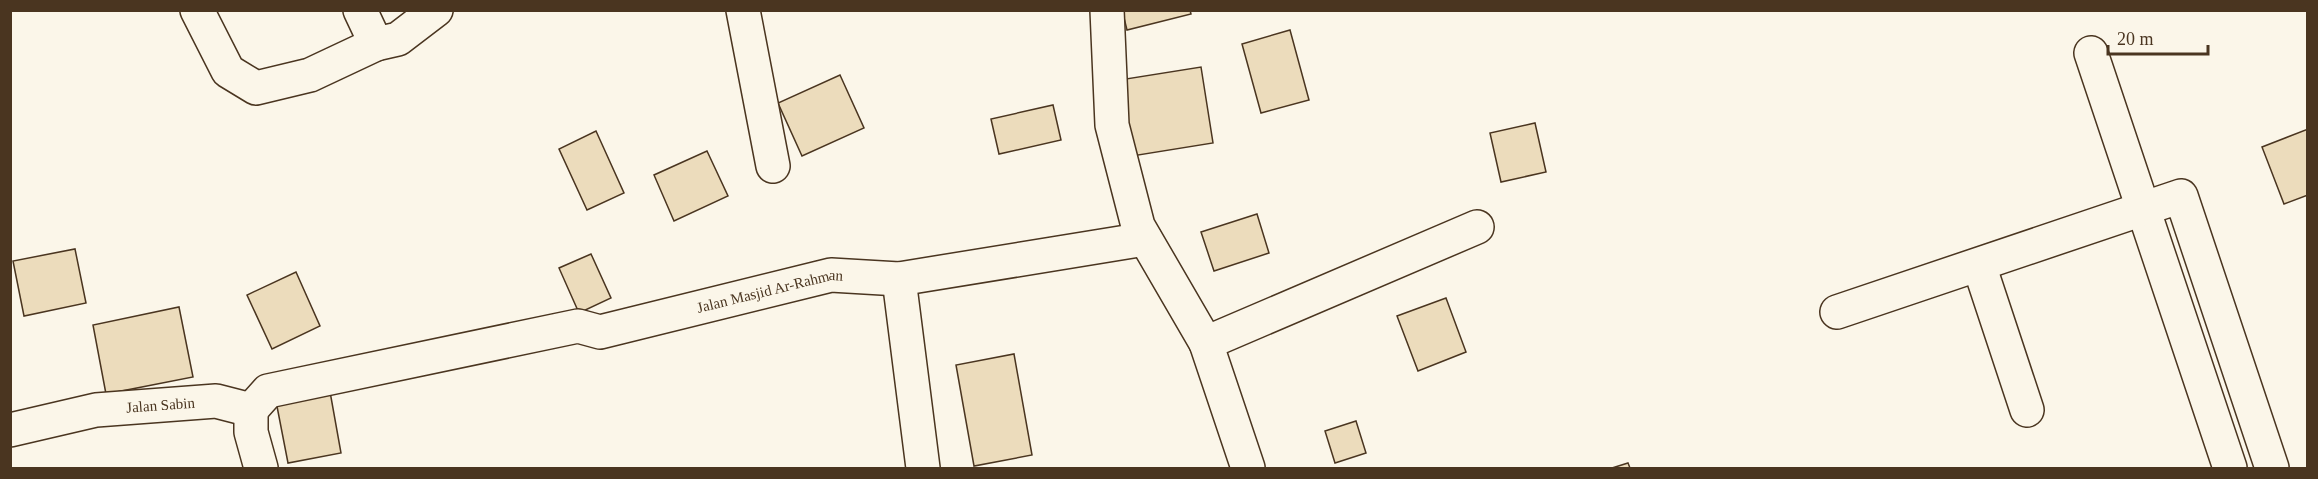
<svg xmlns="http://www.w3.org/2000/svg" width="2318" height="479" font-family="'Times New Roman',serif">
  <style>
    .building { fill: #ecdcbc; stroke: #4a3520; stroke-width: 1.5 }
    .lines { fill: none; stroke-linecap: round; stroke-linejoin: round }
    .minor-casing { stroke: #4a3520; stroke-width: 36 }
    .minor { stroke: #fbf6e9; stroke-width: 33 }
    .labels { text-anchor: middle; stroke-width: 4.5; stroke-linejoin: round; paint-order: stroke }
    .street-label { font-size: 15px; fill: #4a3520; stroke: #fbf6e9 }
  </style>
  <rect width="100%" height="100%" fill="#fbf6e9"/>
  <g class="building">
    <path d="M 1122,10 L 1190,10 L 1191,14 L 1127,30 Z"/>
    <path d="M 1290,30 L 1309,100 L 1261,113 L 1242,44 Z"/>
    <path d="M 1201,67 L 1213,143 L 1126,157 L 1113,81 Z"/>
    <path d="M 840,75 L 864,128 L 802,156 L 778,103 Z"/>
    <path d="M 1053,105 L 1061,140 L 999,154 L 991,119 Z"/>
    <path d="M 1535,123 L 1546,172 L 1501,182 L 1490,133 Z"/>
    <path d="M 2308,129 L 2308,195 L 2284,204 L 2262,147 Z"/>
    <path d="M 596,131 L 624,193 L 587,210 L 559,149 Z"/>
    <path d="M 707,151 L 728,196 L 674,221 L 654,175 Z"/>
    <path d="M 1257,214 L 1269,253 L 1214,271 L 1201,232 Z"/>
    <path d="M 75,249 L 86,303 L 24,316 L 13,261 Z"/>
    <path d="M 591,254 L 611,298 L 579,313 L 559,268 Z"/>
    <path d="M 296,272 L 320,326 L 272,349 L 247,295 Z"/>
    <path d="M 1446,298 L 1466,352 L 1418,371 L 1397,316 Z"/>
    <path d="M 179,307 L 193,377 L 106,394 L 93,325 Z"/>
    <path d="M 1014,354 L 1032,455 L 974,466 L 956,365 Z"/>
    <path d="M 329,386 L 341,453 L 288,463 L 275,396 Z"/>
    <path d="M 1356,421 L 1366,453 L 1335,463 L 1325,431 Z"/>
    <path d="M 1628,463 L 1630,468 L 1612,468 Z"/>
  </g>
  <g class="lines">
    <defs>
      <g id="minor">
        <path d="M 197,10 L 228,71 L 256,88 L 310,75 L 376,44"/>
        <path d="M 360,10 L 376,44 L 398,39 L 436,10"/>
        <path d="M 743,10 L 773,166"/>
        <path d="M 1107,10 L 1112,125 L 1138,226 L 1206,343"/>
        <path d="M 2091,53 L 2230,468"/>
        <path d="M 1979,265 L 2027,410"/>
        <path d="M 899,279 L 923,468"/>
        <path d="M 1837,312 L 2181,196 L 2272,468"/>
        <path id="s1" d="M 251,410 L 268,391 L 578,326 L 600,332 L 831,275 L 899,279 L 1145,239"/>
        <path d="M 251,410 L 251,432 L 261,468"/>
        <path id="s2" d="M 10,430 L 96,410 L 216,401 L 251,410"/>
        <path d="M 1248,468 L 1206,343 L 1477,227"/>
      </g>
    </defs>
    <use href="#minor" class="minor-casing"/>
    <use href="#minor" class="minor"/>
  </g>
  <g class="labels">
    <g class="street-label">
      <text dy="5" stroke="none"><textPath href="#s1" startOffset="540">Jalan Masjid Ar-Rahman</textPath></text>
      <text dy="5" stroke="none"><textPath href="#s2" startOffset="153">Jalan Sabin</textPath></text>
    </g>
  </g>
  <rect width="2318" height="479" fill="none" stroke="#4a3520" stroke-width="24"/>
  <path d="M2108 45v9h100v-9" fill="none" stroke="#4a3520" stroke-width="3"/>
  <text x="2117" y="45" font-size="18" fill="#4a3520" stroke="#fbf6e9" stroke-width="4.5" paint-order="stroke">20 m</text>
</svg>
